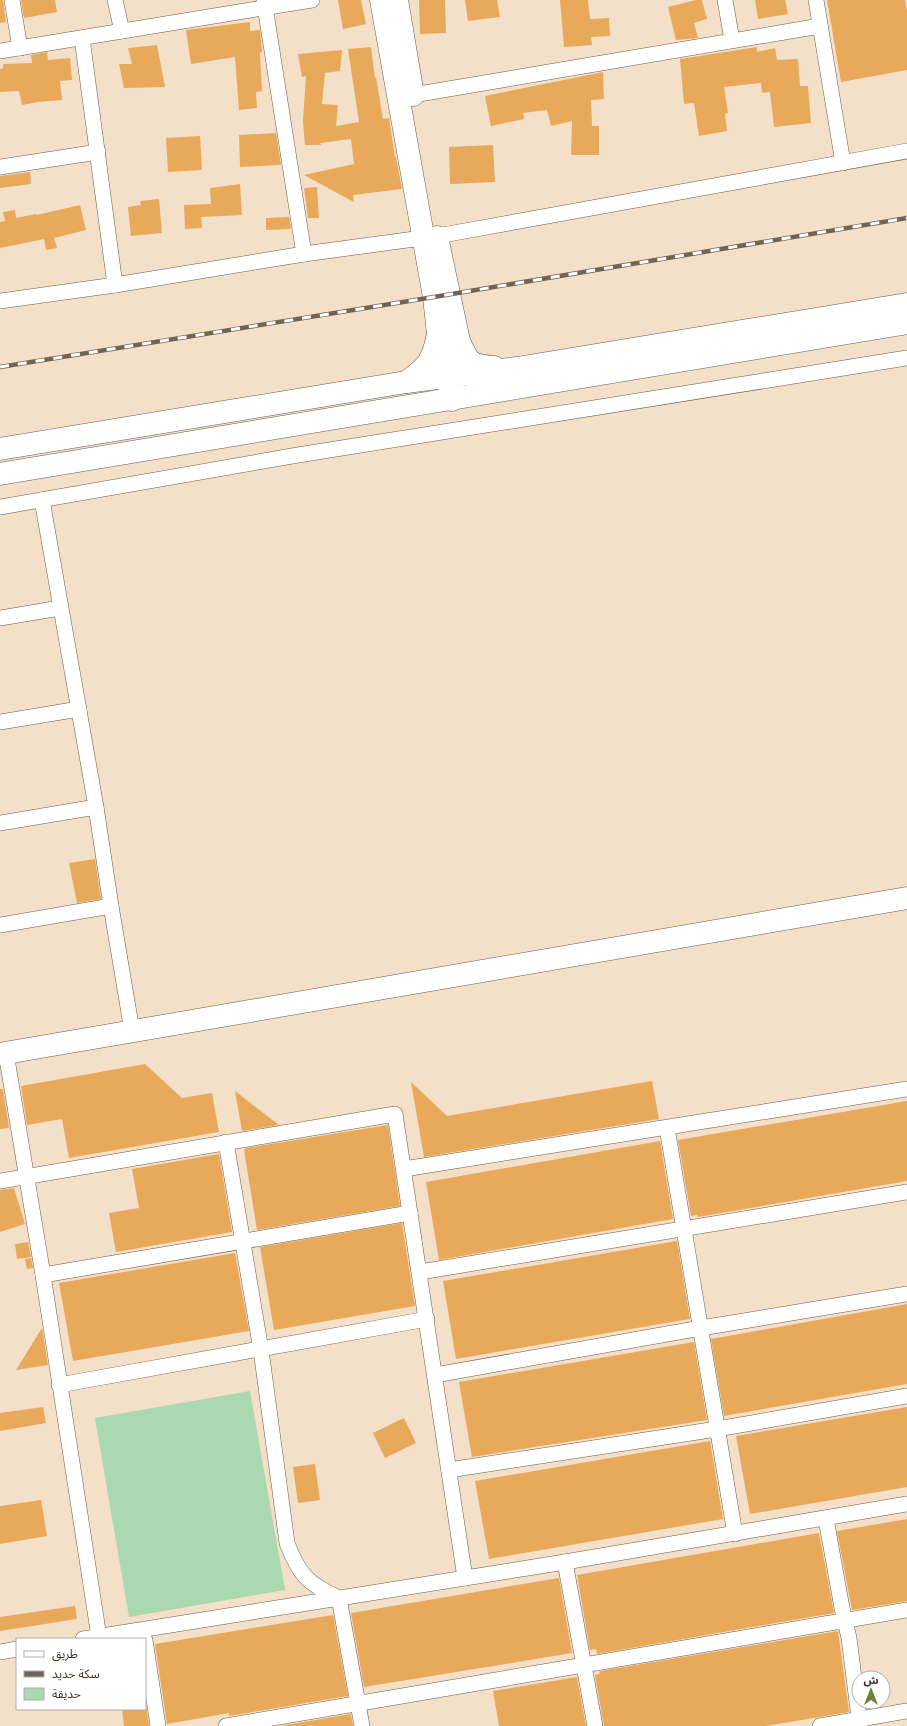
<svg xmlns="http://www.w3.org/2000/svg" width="907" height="1726" font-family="Roboto,'Noto Sans Arabic',sans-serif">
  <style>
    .green { fill: #aad9b1 }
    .building { fill: #e8a95a }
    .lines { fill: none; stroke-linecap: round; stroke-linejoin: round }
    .street-casing { stroke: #6b5a46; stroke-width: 16 }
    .secondary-casing { stroke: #6b5a46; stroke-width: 23 }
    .primary-casing { stroke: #6b5a46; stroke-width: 23 }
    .street { stroke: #fff; stroke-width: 15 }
    .secondary { stroke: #fff; stroke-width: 22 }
    .primary { stroke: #fff; stroke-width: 22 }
    .rail-casing { stroke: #706457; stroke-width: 4.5 }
    .rail { stroke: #fff; stroke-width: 3; stroke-dasharray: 9; stroke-linecap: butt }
  </style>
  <rect width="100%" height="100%" fill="#f4dfc8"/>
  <path class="green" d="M 250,1391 L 285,1590 L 129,1617 L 95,1418 Z"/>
  <g class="building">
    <path d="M 0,0 L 3,0 L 6,22 L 0,23 Z"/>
    <path d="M 21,0 L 55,0 L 57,12 L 24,18 Z"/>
    <path d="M 338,0 L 361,0 L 366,24 L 343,29 Z"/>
    <path d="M 419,0 L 445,0 L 446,33 L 420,34 Z"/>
    <path d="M 465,0 L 497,0 L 500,17 L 468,21 Z"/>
    <path d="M 560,0 L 588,0 L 590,19 L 609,18 L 610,36 L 591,37 L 592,45 L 564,47 Z"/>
    <path d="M 696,0 L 702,0 L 707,19 L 694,23 L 698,38 L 676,40 L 668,7 Z"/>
    <path d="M 755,0 L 785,0 L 788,14 L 758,19 Z"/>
    <path d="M 827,0 L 905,0 L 907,11 L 907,70 L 841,82 Z"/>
    <path d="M 250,22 L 250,31 L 260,30 L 262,52 L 260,53 L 262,91 L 256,92 L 257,108 L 239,110 L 235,57 L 191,64 L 186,30 Z"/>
    <path d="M 157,45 L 165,87 L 124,88 L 119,64 L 132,64 L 128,48 Z"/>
    <path d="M 371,47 L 375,78 L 376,77 L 383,119 L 389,118 L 395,157 L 396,157 L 402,189 L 353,195 L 354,202 L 304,175 L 354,164 L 351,139 L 320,143 L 321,145 L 305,145 L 303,121 L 306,76 L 302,77 L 298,54 L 342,50 L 340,71 L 325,73 L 322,104 L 338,105 L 336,126 L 359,122 L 348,49 Z"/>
    <path d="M 757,47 L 757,52 L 775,48 L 777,60 L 798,59 L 800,86 L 808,86 L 811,123 L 774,127 L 770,92 L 762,93 L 761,83 L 724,87 L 728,113 L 725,114 L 727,131 L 699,136 L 694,103 L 684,104 L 680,59 Z"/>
    <path d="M 47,52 L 48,60 L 70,58 L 72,80 L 60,81 L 62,100 L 37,102 L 22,105 L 19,91 L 0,92 L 0,69 L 3,68 L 3,64 L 32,63 L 31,55 Z"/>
    <path d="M 603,72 L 604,99 L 591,100 L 592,126 L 599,126 L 599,155 L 571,155 L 572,121 L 551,126 L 547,110 L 523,113 L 524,119 L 491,126 L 485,96 Z"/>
    <path d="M 276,133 L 281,165 L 240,167 L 239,135 Z"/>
    <path d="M 200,136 L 202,170 L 168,172 L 166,138 Z"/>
    <path d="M 493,145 L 495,182 L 450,184 L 449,147 Z"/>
    <path d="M 30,172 L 31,184 L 0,188 L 0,176 Z"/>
    <path d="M 240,184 L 242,215 L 201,217 L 202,228 L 185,229 L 184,205 L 211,204 L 210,188 Z"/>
    <path d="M 317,187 L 319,218 L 308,218 L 304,188 Z"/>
    <path d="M 159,199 L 162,233 L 131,236 L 128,207 L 141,205 L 140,201 Z"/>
    <path d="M 80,205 L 86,230 L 54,238 L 57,248 L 46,250 L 44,239 L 0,248 L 0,222 L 5,221 L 3,212 L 15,210 L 16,218 L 36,214 L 37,215 Z"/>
    <path d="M 289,217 L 291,229 L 266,230 L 266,218 Z"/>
    <path d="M 95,859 L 101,899 L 77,903 L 69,863 Z"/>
    <path d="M 145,1064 L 182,1098 L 212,1093 L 219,1132 L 69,1158 L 62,1119 L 27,1125 L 21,1086 Z"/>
    <path d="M 652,1081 L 659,1119 L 424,1157 L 411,1082 L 447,1116 Z"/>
    <path d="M 0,1089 L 3,1089 L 9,1128 L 0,1129 Z"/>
    <path d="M 235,1091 L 279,1125 L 242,1131 Z"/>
    <path d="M 907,1101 L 907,1181 L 698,1217 L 697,1215 L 691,1216 L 678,1140 Z"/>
    <path d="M 388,1125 L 400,1206 L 257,1230 L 244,1150 L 246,1148 Z"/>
    <path d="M 660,1141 L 673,1219 L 439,1260 L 426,1182 Z"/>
    <path d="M 219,1154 L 232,1232 L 116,1252 L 109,1213 L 139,1208 L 132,1169 Z"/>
    <path d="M 14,1188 L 25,1224 L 0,1232 L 0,1190 Z"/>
    <path d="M 402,1223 L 415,1306 L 274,1330 L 260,1247 Z"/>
    <path d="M 677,1241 L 690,1319 L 456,1359 L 443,1281 Z"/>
    <path d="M 28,1242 L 31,1257 L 17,1259 L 15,1244 Z"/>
    <path d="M 235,1253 L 249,1331 L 73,1361 L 59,1283 Z"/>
    <path d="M 31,1258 L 33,1268 L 27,1269 L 25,1259 Z"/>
    <path d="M 907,1304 L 907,1384 L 724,1416 L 711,1339 Z"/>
    <path d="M 42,1328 L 48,1365 L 16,1370 Z"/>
    <path d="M 694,1342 L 707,1420 L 472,1457 L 459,1382 Z"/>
    <path d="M 43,1407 L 46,1423 L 0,1431 L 0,1413 Z"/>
    <path d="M 907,1407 L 907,1487 L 750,1514 L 736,1436 Z"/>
    <path d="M 404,1418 L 416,1443 L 385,1458 L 373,1433 Z"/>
    <path d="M 710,1441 L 723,1519 L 489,1559 L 475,1481 Z"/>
    <path d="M 315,1464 L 320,1500 L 298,1503 L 293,1467 Z"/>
    <path d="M 41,1500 L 47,1536 L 0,1544 L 0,1506 Z"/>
    <path d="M 907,1519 L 907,1601 L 852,1610 L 837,1531 Z"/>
    <path d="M 819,1533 L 834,1613 L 597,1654 L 596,1649 L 590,1650 L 577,1575 Z"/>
    <path d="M 559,1578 L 572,1653 L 364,1687 L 351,1613 Z"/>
    <path d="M 75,1606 L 77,1619 L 0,1631 L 0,1617 Z"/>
    <path d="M 333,1615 L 348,1696 L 229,1716 L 229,1713 L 167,1724 L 155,1644 Z"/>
    <path d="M 838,1631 L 849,1712 L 766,1726 L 604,1726 L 595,1675 L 599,1674 L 600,1671 Z"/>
    <path d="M 577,1677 L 586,1726 L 499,1726 L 493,1691 Z"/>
    <path d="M 145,1700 L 149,1726 L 124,1726 L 122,1709 L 145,1709 Z"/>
    <path d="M 351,1714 L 353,1726 L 280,1726 Z"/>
  </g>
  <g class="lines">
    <defs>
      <g id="street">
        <path d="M 12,0 L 20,48"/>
        <path d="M 115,0 L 122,31"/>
        <path d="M 264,0 L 304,254"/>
        <path d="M 725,0 L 732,40"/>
        <path d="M 816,0 L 843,163"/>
        <path d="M 82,38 L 115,285"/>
        <path d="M 0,51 L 312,0"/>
        <path d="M 413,95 L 820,26"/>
        <path d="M 0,167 L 98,152"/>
        <path d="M 0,301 L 115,285 L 304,254 L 437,236 L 907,151"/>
        <path d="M 42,500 L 96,807 L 111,906 L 132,1031"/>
        <path d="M 0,507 L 298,455 L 907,358"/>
        <path d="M 0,618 L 60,608"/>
        <path d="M 0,722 L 79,709"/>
        <path d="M 0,823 L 96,807"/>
        <path d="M 0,925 L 111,906"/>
        <path d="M 6,1053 L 43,1275 L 99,1637"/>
        <path d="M 667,1128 L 735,1534"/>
        <path d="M 226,1142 L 261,1350 L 287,1543 C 299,1575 308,1584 339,1598 L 362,1726"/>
        <path d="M 404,1169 L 907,1089"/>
        <path d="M 0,1181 L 395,1114 L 465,1578"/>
        <path d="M 420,1272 L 907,1192"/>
        <path d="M 43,1275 L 410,1213"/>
        <path d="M 435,1375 L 701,1328 L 907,1294"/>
        <path d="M 59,1385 L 427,1319"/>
        <path d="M 449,1470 L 717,1429 L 907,1396"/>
        <path d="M 826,1519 L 842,1608 L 849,1638 L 860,1726"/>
        <path d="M 565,1562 L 595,1726"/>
        <path d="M 83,1639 L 565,1562 L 907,1504"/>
        <path d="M 145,1640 L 158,1726"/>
        <path d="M 0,1652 L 17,1649"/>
        <path d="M 226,1726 L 907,1610"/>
        <path d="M 820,1726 L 907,1711"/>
      </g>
      <g id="secondary">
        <path d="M 381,0 L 434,297 L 438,334 L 452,400"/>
        <path d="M 397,0 L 413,95"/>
        <path d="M 437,237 L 463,360"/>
        <path d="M 0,1054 L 907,898"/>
      </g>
      <g id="primary">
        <path d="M 459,341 C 469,363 469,365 494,367"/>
        <path d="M 406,382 C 428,367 433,360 438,334"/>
        <path d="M 0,449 L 406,382 L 517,368 L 907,304"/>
        <path d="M 0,474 L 907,323"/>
      </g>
    </defs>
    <use href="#street" class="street-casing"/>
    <use href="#secondary" class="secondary-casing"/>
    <use href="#primary" class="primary-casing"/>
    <use href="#street" class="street"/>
    <use href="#secondary" class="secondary"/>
    <use href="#primary" class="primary"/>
    <defs>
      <path id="rail" d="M 0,367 L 434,297 L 907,218"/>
    </defs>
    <use href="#rail" class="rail-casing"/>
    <use href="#rail" class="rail"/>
  </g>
  <rect x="16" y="1638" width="130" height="72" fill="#ffffff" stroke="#b0ada9"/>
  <rect x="24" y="1651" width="20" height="6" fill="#ffffff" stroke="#b0ada9"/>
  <text x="52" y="1658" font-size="12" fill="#393128">طريق</text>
  <rect x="24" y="1671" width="20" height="6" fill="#706457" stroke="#b0ada9"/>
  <text x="52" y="1678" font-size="12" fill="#393128">سكة حديد</text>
  <rect x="24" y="1688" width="20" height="12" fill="#aad9b1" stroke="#b0ada9"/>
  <text x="52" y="1698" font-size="12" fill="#393128">حديقة</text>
  <g transform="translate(871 1690)"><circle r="19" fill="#ffffff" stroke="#b0ada9"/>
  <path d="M0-3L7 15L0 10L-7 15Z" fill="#6b8132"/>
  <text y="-6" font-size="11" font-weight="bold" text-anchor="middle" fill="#393128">ش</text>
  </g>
</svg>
